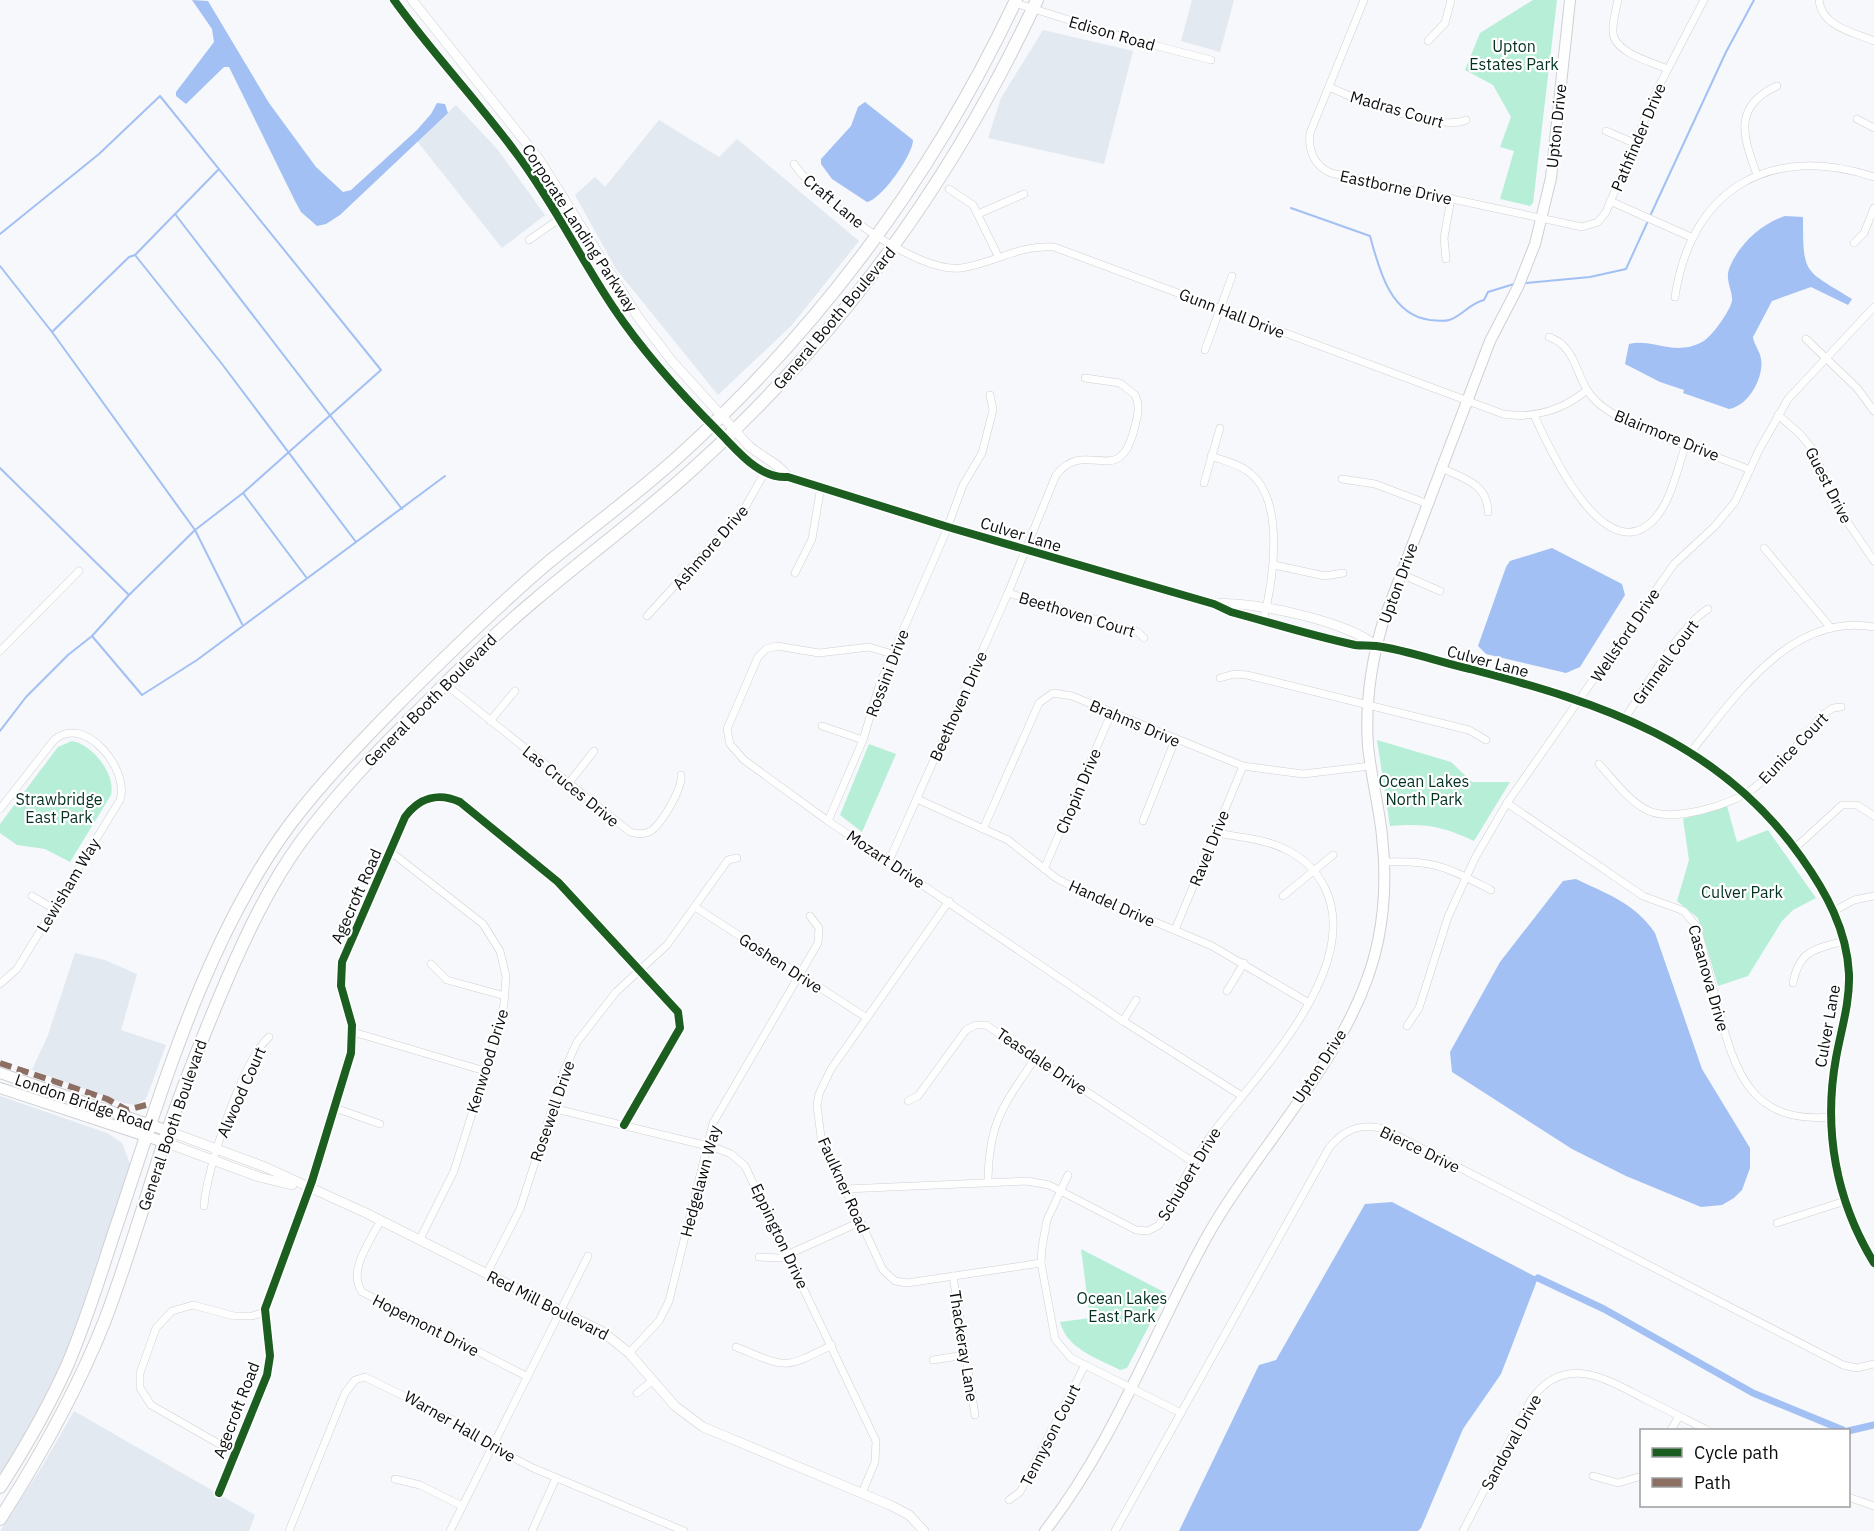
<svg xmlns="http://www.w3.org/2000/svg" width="1874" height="1531" font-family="'IBM Plex Sans',sans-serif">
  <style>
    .built { fill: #e3e9f1 }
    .green { fill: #b7eed7 }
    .water { fill: #a3c0f4 }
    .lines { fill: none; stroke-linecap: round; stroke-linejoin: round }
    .stream { stroke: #a3c0f4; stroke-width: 2 }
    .canal { stroke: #a3c0f4; stroke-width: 7 }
    .minor-casing { stroke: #ced0d2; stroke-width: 8 }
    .tertiary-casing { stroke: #ced0d2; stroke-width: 10 }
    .secondary-casing { stroke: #ced0d2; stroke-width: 12 }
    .trunk-casing { stroke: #ced0d2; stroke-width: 14 }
    .minor { stroke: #fefefe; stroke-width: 7 }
    .tertiary { stroke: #fefefe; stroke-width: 9 }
    .secondary { stroke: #fefefe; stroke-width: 10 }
    .trunk { stroke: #fefefe; stroke-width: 12 }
    .quiet { stroke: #8d6e63; stroke-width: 6; stroke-dasharray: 12 6; stroke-linecap: butt }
    .cycleway-casing { stroke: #fff; stroke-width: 11 }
    .cycleway { stroke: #1b5e20; stroke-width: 8 }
    .labels { text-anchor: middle; stroke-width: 4.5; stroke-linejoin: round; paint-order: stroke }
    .street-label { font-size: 16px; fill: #0a0c0e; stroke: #fff }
    .park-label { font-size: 16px; fill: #033221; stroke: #fff }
  </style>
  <rect width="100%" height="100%" fill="#f6f8fb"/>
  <g class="built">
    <path d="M 1192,0 L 1234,0 L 1220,52 L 1181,41 Z"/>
    <path d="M 1043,30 L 1133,51 L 1104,164 L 988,138 L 1001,98 Z"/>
    <path d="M 456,105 L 498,150 L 545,215 L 502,248 L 417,141 Z"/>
    <path d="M 659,120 L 719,157 L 737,139 L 859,241 L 792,325 L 718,395 L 616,269 L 575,195 L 595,177 L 605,187 Z"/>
    <path d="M 75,953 L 105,960 L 137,974 L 121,1030 L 166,1045 L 146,1099 L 135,1105 L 123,1103 L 32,1070 L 48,1035 Z"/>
    <path d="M 0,1096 L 107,1133 L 122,1143 L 130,1164 L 70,1344 L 33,1426 L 0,1474 Z"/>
    <path d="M 74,1411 L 255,1515 L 249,1531 L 0,1531 L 43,1465 Z"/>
  </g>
  <g class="green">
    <path d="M 1533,0 L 1557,0 L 1533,203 L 1530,206 L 1500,199 L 1514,151 L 1500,147 L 1511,117 L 1493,85 L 1465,70 L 1480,33 Z"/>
    <path d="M 1377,740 L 1451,762 L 1472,782 L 1510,782 L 1474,841 C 1443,826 1424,823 1390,826 Z"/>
    <path d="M 72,741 C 92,744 116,774 111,795 L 70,862 L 45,849 L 17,845 L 0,833 L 0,824 L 58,747 Z"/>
    <path d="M 869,744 L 896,754 L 862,832 L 840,815 Z"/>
    <path d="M 1727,806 L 1737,842 L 1768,830 L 1816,898 L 1793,910 L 1782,921 L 1748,976 L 1718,986 L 1698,918 L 1677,901 L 1689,860 L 1683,819 Z"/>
    <path d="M 1081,1249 L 1166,1293 L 1127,1368 L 1120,1370 C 1097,1358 1067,1349 1060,1322 L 1090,1318 Z"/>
  </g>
  <g class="water">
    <path d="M 192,0 L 208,1 L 269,103 L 316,167 L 343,192 L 351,190 L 417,130 L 431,114 L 437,103 L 445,104 L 448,113 L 340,215 L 326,224 L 317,226 L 301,212 L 295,201 L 229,67 L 224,67 L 186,104 L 176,96 L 176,92 L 214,42 L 212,29 Z"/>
    <path d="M 865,102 L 913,140 C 913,155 881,200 867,202 L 832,179 L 821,164 L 821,159 L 851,126 L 858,107 Z"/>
    <path d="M 1785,216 L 1803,217 C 1803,276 1804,269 1852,299 L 1848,305 L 1811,287 L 1772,301 L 1753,337 C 1754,345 1760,351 1761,359 C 1764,376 1750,405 1729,409 L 1683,393 L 1684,390 L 1660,382 L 1625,364 L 1629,344 C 1652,338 1674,357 1702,342 C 1711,338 1730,311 1732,301 C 1733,291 1725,281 1729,269 C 1738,245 1761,224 1785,216 Z"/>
    <path d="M 1552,548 L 1622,584 L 1625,595 L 1580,667 L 1566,673 L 1486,654 L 1478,646 L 1506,567 L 1510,561 Z"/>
    <path d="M 1576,879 C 1607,894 1635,903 1655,933 L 1702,1069 L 1750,1148 L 1750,1168 L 1742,1190 L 1734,1198 L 1722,1205 L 1701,1207 L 1626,1176 L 1572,1149 L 1452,1072 L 1450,1052 L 1500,962 L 1563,881 Z"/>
    <path d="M 1392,1202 L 1538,1278 L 1501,1374 L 1463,1429 L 1421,1528 L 1418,1531 L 1179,1531 L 1259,1365 L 1276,1360 L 1365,1204 Z"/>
  </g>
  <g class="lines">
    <g class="stream">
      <path d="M 1291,208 L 1370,236 C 1379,269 1390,315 1430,320 C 1436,320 1443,322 1449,320 C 1462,316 1470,303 1484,300 L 1488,292 L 1514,284"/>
      <path d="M 175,214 L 402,509"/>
      <path d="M 1651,214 L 1726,52 L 1754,0"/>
      <path d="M 0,234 L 99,154 L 160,96 L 381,370 L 243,493 L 195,530 L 129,595 L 92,636 L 68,655 L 26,697 L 0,731"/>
      <path d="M 135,255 L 222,364 L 356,542"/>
      <path d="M 0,266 L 52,332 L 195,530 L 242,624"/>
      <path d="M 1526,283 L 1590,277 L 1626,269 L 1647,223"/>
      <path d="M 52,332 L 129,257 L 135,255 L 218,170"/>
      <path d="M 0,468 L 129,595"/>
      <path d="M 243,493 L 306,577"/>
      <path d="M 92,636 L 142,695 L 197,660 L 445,476"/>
    </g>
    <g class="canal">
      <path d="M 1538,1278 L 1604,1309 L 1753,1393 L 1843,1430"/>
      <path d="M 1848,1431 L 1874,1425"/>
    </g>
    <defs>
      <g id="minor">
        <path d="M 1364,0 L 1310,133 C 1308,150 1314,166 1331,173 L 1582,227 L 1598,222 L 1606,212 L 1657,90 L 1704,0"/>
        <path d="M 1618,0 C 1616,10 1612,23 1613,33 C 1615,53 1652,62 1667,69"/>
        <path d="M 1819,0 C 1822,27 1853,32 1874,41"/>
        <path d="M 1015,3 L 1123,37 L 1211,60"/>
        <path d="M 1428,41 L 1445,23 L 1451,0"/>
        <path d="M 1329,87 C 1355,99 1440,132 1466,120"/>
        <path d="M 1857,119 L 1874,128"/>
        <path d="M 1606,131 L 1634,143"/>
        <path d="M 794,164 C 817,199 917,274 961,268 C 995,263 1017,245 1054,247 L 1503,414 C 1533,419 1562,410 1586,391"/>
        <path d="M 1757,175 C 1744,138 1731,107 1777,86"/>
        <path d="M 949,189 L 973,205 L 998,256"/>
        <path d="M 1610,201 L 1693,238"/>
        <path d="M 978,214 L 1024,194"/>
        <path d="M 529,240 L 572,210"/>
        <path d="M 1854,243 L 1864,233 L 1874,208"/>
        <path d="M 1446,259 L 1444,238 L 1451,198"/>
        <path d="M 1675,297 C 1691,188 1771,143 1874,177"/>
        <path d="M 1549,337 C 1579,347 1575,382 1596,401 C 1626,430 1709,452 1750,470"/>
        <path d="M 1806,339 L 1857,388 L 1874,411"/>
        <path d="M 1205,350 L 1232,276"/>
        <path d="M 1534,415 C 1549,448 1607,577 1657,516 C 1672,498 1678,466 1686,444"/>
        <path d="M 1778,415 L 1800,434 L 1813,450 L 1838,508 L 1874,561"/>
        <path d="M 1211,456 C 1224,461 1240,464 1250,473 C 1286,502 1273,582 1263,621"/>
        <path d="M 1441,468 C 1463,478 1488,484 1488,512"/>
        <path d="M 1342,479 L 1375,484 L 1428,504"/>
        <path d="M 1204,483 L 1220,428"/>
        <path d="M 1764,548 L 1831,628"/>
        <path d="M 1274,565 L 1325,576 L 1343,573"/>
        <path d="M 795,573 L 812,539 L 821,486"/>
        <path d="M 1401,574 L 1440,591"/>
        <path d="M 1008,593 L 1138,632 L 1144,638"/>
        <path d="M 647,616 L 743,511 L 765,472"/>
        <path d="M 0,651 L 79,571"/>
        <path d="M 892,654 L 869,647 L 819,653 L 777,646 L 766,649 L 758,657 L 727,729 L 730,744 L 744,760 L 828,821 L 1123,1021 L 1242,1096"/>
        <path d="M 1220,678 L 1234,674 L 1247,675 L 1469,730 L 1486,740"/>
        <path d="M 445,684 L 630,832 C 636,834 642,835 649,832 C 661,826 683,788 681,775"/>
        <path d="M 1625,718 C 1646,688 1678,628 1708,609"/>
        <path d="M 490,721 L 515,691"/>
        <path d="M 822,726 L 863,740"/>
        <path d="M 1690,753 C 1735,697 1791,612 1874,627"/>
        <path d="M 1599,764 C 1613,779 1627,799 1645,809 C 1670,824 1733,805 1754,788 C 1780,768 1802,738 1824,714 L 1833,708 L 1841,707"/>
        <path d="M 568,784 L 594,751"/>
        <path d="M 917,799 L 1008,840 L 1056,878 L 1075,888 L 1212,946 L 1309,1003"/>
        <path d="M 1507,803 L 1643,896 L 1684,911 L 1697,927 C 1704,954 1711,981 1718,1008 C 1735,1072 1751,1124 1830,1117"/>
        <path d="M 0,809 L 54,740 C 85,713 130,770 120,800 L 17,969 L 0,984"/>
        <path d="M 828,821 L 863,740 L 880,683 L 945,534 L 963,485 L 982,453 L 993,410 L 990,395"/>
        <path d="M 1143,821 L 1175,740"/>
        <path d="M 983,829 L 1039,703 L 1053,693 L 1072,696 L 1243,766 L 1303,774 L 1370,766"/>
        <path d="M 1795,848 L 1842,805 L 1857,805 L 1874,816"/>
        <path d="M 391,852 L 483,924 L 500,951 L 506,976 L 504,1004 L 497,1034 L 454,1171 L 420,1239"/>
        <path d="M 889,861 L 1008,593 L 1056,475 C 1087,436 1118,491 1134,430 C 1137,418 1141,407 1135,395 L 1120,383 L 1085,378"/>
        <path d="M 1384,862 C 1436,860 1446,867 1491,890"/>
        <path d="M 1044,869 L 1111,714"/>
        <path d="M 32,896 L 54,909"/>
        <path d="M 1283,896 L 1333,855"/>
        <path d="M 949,901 L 831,1069 L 819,1094 L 817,1105 L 821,1137 L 883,1270 L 895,1281 L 907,1283 L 1041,1263"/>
        <path d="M 695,907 L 867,1018"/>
        <path d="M 1834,911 L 1854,900 L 1874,896"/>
        <path d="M 1175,930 L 1243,766"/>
        <path d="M 431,964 L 447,980 L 505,996"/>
        <path d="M 1793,983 C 1799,950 1815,949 1844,941"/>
        <path d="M 1227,991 L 1244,963"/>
        <path d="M 1123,1021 L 1136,1000"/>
        <path d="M 1407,1026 L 1419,1008 L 1448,917 L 1475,858 L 1507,803 L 1674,564 L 1714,527 L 1735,502 L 1759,450 L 1788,399 L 1874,307"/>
        <path d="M 353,1032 L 485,1071"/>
        <path d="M 908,1101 L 918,1096 L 966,1030 L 976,1025 L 986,1025 L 1193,1162"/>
        <path d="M 335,1108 L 380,1124"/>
        <path d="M 552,1108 L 716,1148 L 731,1154 L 745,1166 L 876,1441 L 875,1462 L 862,1493"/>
        <path d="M 1068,1175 L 1047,1220 L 1042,1247 L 1041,1263 L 1055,1339 L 1071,1358 L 1181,1413"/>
        <path d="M 988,1181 C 989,1120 1004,1105 1036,1057"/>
        <path d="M 845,1189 L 1027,1181 L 1049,1185 L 1136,1230 L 1148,1231 L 1159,1225 C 1177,1193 1193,1159 1215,1130 C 1259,1073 1363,967 1325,888 C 1317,872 1303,858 1287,850 C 1266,839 1239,837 1216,833"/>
        <path d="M 204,1206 C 206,1170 243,1060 269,1037"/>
        <path d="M 381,1220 C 371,1240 347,1270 362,1292 L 528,1377"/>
        <path d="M 1777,1223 L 1845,1201"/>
        <path d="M 759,1257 L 780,1258 L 860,1222"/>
        <path d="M 487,1273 L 520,1209 L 564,1071 L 577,1042 L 616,992 L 667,945 L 728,860 L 737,858"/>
        <path d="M 953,1276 L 975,1415"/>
        <path d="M 736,1347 C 788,1368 782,1370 832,1345"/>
        <path d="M 629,1353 L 659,1321 L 669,1301 L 713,1123 L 818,943 L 819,928 L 810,916"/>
        <path d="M 933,1360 L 965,1355"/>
        <path d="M 637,1393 L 652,1381"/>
        <path d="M 1671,1430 L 1679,1416"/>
        <path d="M 235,1453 L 151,1405 L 140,1388 L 140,1373 L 156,1328 L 172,1311 L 193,1305 L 234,1316 L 252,1316 L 265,1312"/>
        <path d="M 1593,1476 L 1618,1483 L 1642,1476"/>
        <path d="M 395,1479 L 420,1485 L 462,1506"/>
        <path d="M 219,1493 L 267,1375 L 270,1356 L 265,1309 L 312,1181 L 351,1053 L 352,1025 L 341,986 L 342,962 L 405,817 C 419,798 438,792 460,802 L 558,882 L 678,1012 L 680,1028 L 624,1125"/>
        <path d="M 1848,1497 L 1874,1506"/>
        <path d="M 1009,1500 L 1020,1492 L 1085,1365"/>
        <path d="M 289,1531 L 345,1393 L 355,1380 L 365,1377 L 465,1426 L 504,1453 L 533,1468 L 684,1531"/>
        <path d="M 450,1531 L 588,1256"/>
        <path d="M 532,1531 L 556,1478"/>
        <path d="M 1115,1531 L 1329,1148 C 1344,1129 1364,1122 1386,1130 L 1843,1365 L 1857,1368 L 1874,1364"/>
        <path d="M 1463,1531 L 1531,1400 C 1564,1353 1605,1378 1645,1399 C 1666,1409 1687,1420 1707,1430"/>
      </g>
      <g id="tertiary">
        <path d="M 394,0 C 432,53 477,100 516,153 C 553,202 579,256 613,307 C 643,352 680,393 719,432 C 738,451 759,479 788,477 L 948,527 L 1214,604 L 1231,612 C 1272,623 1313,636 1355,645 C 1362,646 1369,645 1376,646 C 1407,650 1439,662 1470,669 C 1601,703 1719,741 1801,857 C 1826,892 1847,930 1849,974 C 1850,1003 1841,1030 1836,1058 C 1823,1130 1836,1201 1874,1263"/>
        <path d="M 412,0 L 539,159 L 638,317 L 672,361 L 748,445 C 761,457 779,463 788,477"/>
        <path d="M 1214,604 C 1251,600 1350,622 1376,646"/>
        <path d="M 168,1131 L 265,1167 L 366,1213 L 603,1332 L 629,1353 L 675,1406 L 703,1427 L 890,1505 L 909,1515 L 924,1531"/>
        <path d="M 164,1142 L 259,1177 L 292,1185"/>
      </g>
      <g id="secondary">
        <path d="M 0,1073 L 168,1131"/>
        <path d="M 0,1088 L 164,1142"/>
        <path d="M 1045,1531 C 1113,1444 1152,1337 1205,1240 C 1258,1144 1356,1050 1378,941 C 1385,907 1386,871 1382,836 C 1379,806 1371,777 1368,746 C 1365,704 1371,663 1383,622 L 1490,341 L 1518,287 L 1535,244 L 1551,178 L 1570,0"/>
      </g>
      <g id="trunk">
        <path d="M 0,1487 C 25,1448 48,1408 67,1366 C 85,1324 99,1279 113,1236 C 160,1098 203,941 291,823 C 323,781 359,744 396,706 C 446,656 496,607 550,561 C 593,526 638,493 679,456 C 821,327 934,174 1016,0"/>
        <path d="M 0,1519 C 41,1455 77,1391 105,1320 C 127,1262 145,1201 164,1142 C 182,1088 203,1036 225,984 C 246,935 269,886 300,843 C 336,794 377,752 419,710 C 457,672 494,634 535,600 C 588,555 644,514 695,467 C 840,336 954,178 1037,0"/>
      </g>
    </defs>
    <use href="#minor" class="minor-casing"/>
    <use href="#tertiary" class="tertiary-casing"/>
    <use href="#secondary" class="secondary-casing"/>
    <use href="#trunk" class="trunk-casing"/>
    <use href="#minor" class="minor"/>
    <use href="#tertiary" class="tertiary"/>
    <use href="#secondary" class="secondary"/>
    <use href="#trunk" class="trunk"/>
    <path class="quiet" d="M 0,1063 L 107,1099 L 127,1110 L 146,1105"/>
    <defs>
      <g id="cycleway">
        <path d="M 394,0 C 432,53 477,100 516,153 C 553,202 579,256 613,307 C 643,352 680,393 719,432 C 738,451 759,479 788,477 L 948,527 L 1214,604 L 1231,612 C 1272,623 1313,636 1355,645 C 1362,646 1369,645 1376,646 C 1407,650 1439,662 1470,669 C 1601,703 1719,741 1801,857 C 1826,892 1847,930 1849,974 C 1850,1003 1841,1030 1836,1058 C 1823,1130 1836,1201 1874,1263"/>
        <path d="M 219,1493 L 267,1375 L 270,1356 L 265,1309 L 312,1181 L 351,1053 L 352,1025 L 341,986 L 342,962 L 405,817 C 419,798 438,792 460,802 L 558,882 L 678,1012 L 680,1028 L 624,1125"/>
      </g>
    </defs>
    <use href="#cycleway" class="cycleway-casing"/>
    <use href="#cycleway" class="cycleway"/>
  </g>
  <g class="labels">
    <g class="street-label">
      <text transform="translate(1112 33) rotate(16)" y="6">Edison Road</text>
      <text transform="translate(1397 109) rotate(16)" y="6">Madras Court</text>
      <text transform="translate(1556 126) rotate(-84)" y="6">Upton Drive</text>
      <text transform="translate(1638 137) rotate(-67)" y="6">Pathfinder Drive</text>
      <text transform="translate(1396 187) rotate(12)" y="6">Eastborne Drive</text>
      <text transform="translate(834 201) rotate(40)" y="6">Craft Lane</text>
      <text transform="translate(580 228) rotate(57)" y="6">Corporate Landing Parkway</text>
      <text transform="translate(1232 313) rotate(21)" y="6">Gunn Hall Drive</text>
      <text transform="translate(834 318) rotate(-50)" y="6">General Booth Boulevard</text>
      <text transform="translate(1667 435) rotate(22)" y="6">Blairmore Drive</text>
      <text transform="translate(1829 485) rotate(63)" y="6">Guest Drive</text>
      <text transform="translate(1021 534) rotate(17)" y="6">Culver Lane</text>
      <text transform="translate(710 547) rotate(-49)" y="6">Ashmore Drive</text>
      <text transform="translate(1398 583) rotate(-70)" y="6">Upton Drive</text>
      <text transform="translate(1077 614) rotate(17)" y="6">Beethoven Court</text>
      <text transform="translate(1625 635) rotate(-56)" y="6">Wellsford Drive</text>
      <text transform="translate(1488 661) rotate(15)" y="6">Culver Lane</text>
      <text transform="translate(1665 662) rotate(-54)" y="6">Grinnell Court</text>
      <text transform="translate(887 673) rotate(-69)" y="6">Rossini Drive</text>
      <text transform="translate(430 700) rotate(-45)" y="6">General Booth Boulevard</text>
      <text transform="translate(958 706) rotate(-66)" y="6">Beethoven Drive</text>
      <text transform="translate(1135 723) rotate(23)" y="6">Brahms Drive</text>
      <text transform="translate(1793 748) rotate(-46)" y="6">Eunice Court</text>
      <text transform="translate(571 786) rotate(39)" y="6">Las Cruces Drive</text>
      <text transform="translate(1078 791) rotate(-67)" y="6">Chopin Drive</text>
      <text transform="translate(1209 848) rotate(-68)" y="6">Ravel Drive</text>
      <text transform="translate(886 859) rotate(34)" y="6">Mozart Drive</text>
      <text transform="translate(68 885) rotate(-59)" y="6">Lewisham Way</text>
      <text transform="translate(356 896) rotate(-66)" y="6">Agecroft Road</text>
      <text transform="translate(1112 903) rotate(24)" y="6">Handel Drive</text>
      <text transform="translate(781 963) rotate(33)" y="6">Goshen Drive</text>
      <text transform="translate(1709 978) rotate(74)" y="6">Casanova Drive</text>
      <text transform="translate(1827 1026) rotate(-80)" y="6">Culver Lane</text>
      <text transform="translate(487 1061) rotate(-73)" y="6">Kenwood Drive</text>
      <text transform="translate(1042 1061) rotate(34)" y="6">Teasdale Drive</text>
      <text transform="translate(1319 1066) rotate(-57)" y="6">Upton Drive</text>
      <text transform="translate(241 1092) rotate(-66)" y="6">Alwood Court</text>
      <text transform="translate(84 1102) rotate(19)" y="6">London Bridge Road</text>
      <text transform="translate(552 1111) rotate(-71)" y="6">Rosewell Drive</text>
      <text transform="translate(172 1125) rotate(-71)" y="6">General Booth Boulevard</text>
      <text transform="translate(1420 1149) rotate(26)" y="6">Bierce Drive</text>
      <text transform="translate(1189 1174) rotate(-59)" y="6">Schubert Drive</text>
      <text transform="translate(700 1181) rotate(-75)" y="6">Hedgelawn Way</text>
      <text transform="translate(844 1185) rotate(66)" y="6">Faulkner Road</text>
      <text transform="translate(780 1236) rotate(65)" y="6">Eppington Drive</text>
      <text transform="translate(548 1305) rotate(27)" y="6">Red Mill Boulevard</text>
      <text transform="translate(426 1325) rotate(27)" y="6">Hopemont Drive</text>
      <text transform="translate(964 1346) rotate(81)" y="6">Thackeray Lane</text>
      <text transform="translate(236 1410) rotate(-69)" y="6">Agecroft Road</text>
      <text transform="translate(460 1426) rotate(30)" y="6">Warner Hall Drive</text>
      <text transform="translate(1050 1435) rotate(-63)" y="6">Tennyson Court</text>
      <text transform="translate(1511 1442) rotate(-61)" y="6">Sandoval Drive</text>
    </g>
    <g class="park-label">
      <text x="1514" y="52">Upton<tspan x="1514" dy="18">Estates Park</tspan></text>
      <text x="1424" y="787">Ocean Lakes<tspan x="1424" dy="18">North Park</tspan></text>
      <text x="59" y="805">Strawbridge<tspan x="59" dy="18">East Park</tspan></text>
      <text x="1742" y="898">Culver Park</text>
      <text x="1122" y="1304">Ocean Lakes<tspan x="1122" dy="18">East Park</tspan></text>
    </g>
  </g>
  <rect x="1640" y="1429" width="210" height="78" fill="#ffffff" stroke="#9d9e9f" stroke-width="1.5"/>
  <rect x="1652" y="1448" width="30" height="9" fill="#1b5e20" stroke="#9d9e9f" stroke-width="1.5"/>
  <text x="1694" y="1459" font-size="18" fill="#0a0c0e">Cycle path</text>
  <rect x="1652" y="1478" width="30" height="9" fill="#8d6e63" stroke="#9d9e9f" stroke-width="1.5"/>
  <text x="1694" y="1489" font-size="18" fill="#0a0c0e">Path</text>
</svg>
